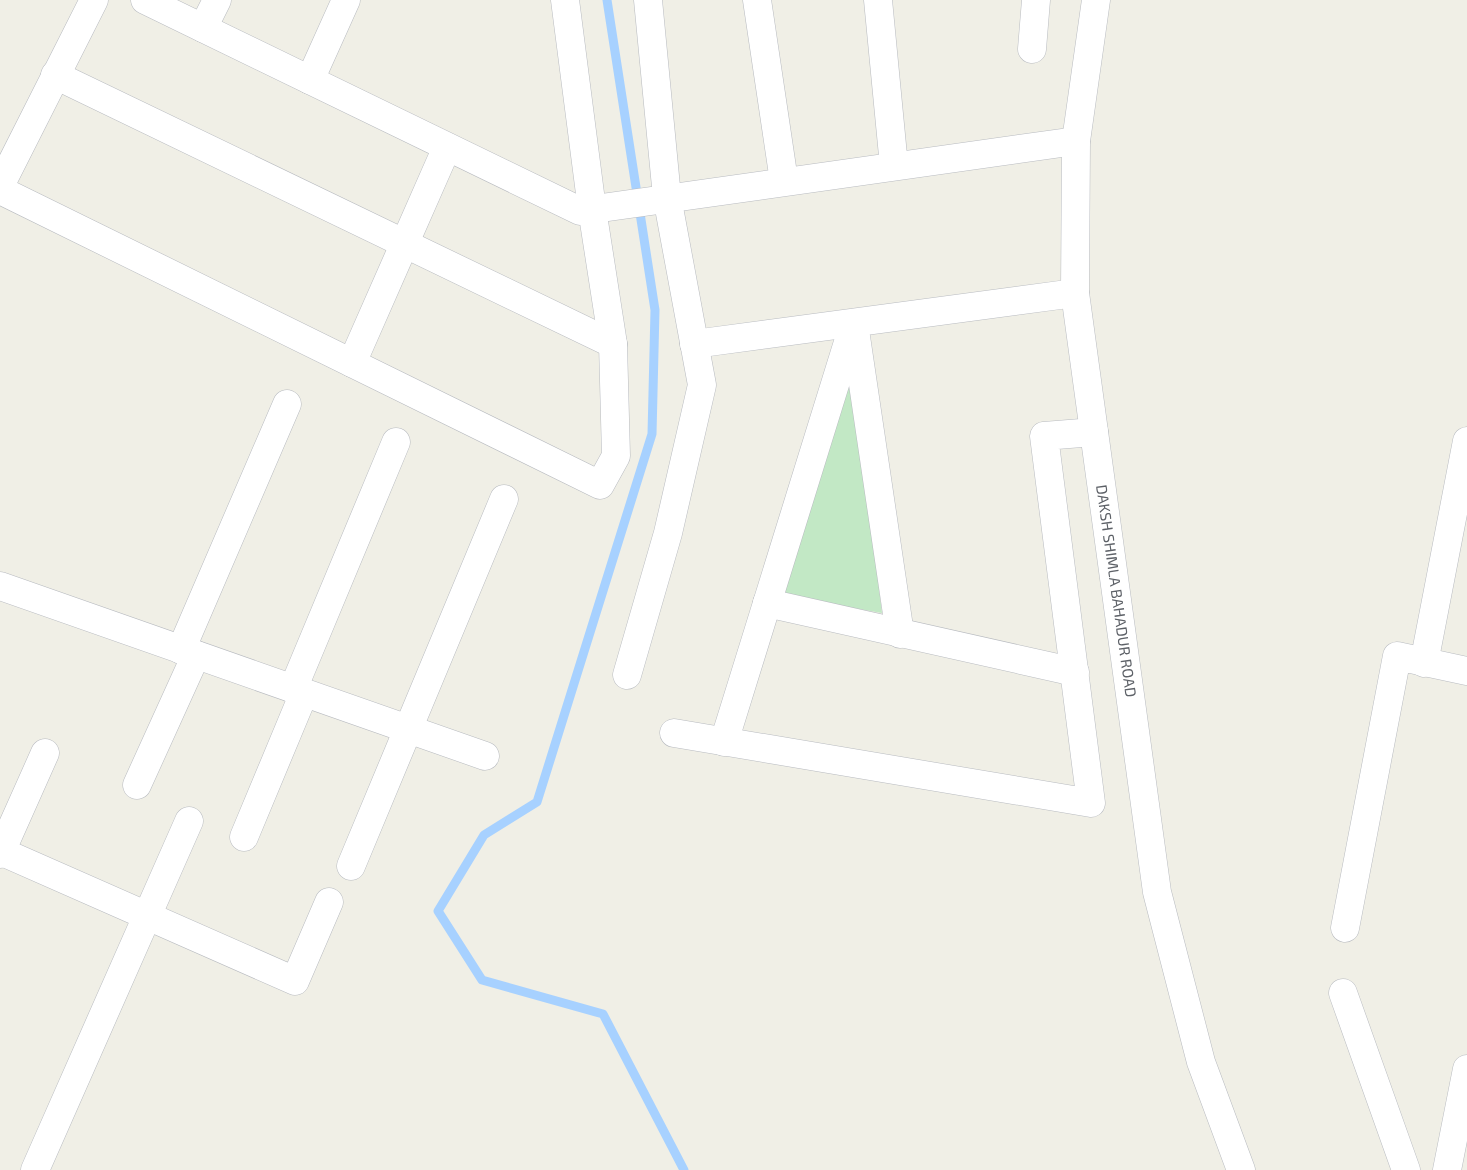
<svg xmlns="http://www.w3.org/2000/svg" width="1467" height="1170" font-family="'Exo 2',sans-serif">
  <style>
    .green { fill: #c2e8c5 }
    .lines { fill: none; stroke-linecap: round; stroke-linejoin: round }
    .stream { stroke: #a7d1ff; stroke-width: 9 }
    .minor-casing { stroke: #b8bbc0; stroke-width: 29 }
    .tertiary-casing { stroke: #b8bbc0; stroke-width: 29 }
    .minor { stroke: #fff; stroke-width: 28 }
    .tertiary { stroke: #fff; stroke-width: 28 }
    .labels { text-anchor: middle; stroke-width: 4.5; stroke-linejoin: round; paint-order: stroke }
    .street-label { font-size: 15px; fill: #5d6167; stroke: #fff }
  </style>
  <rect width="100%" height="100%" fill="#f0efe6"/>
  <path class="green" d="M 852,360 L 882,613 L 779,595 Z"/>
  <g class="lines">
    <path class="stream" d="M 607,0 L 655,310 L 652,434 L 537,802 L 484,835 L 438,911 L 482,980 L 603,1014 L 684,1170"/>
    <defs>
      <g id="minor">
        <path d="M 145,0 L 580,211 L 1076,141"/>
        <path d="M 757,0 L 784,181"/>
        <path d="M 878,0 L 894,166"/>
        <path d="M 203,28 L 217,0"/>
        <path d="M 1032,49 L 1036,0"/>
        <path d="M 55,75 L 613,344"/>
        <path d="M 310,80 L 346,0"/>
        <path d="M 0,186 L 94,0"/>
        <path d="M 0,190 L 600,485 L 616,456 L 613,344 L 592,209 L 565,0"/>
        <path d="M 855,330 L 900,634"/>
        <path d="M 694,344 L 1075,293"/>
        <path d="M 352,363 L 447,147"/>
        <path d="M 0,586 L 485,756"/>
        <path d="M 767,603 L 1075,672"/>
        <path d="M 181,650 L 287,404"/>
        <path d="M 1424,663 L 1467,441"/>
        <path d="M 627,675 L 668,533 L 702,385 L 667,197 L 648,0"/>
        <path d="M 293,689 L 396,442"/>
        <path d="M 674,733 L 1091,803 L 1044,436 L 1094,432"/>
        <path d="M 724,742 L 854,323"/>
        <path d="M 137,785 L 196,655"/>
        <path d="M 244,837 L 304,693"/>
        <path d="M 0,851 L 295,981 L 329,902"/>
        <path d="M 0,854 L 45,753"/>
        <path d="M 351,866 L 504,499"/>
        <path d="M 1345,928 L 1397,656 L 1467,671"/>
        <path d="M 1343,993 L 1406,1170"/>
        <path d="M 35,1170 L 189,821"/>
        <path d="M 1447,1170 L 1467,1069"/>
      </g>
      <path id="tertiary" d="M 1096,0 L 1076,141 L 1075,293 L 1157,892 L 1201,1062 L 1241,1170"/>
    </defs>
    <use href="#minor" class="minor-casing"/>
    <use href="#tertiary" class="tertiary-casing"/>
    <use href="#minor" class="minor"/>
    <use href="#tertiary" class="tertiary"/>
  </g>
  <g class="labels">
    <g class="street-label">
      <text transform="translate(1116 591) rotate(82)" y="5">DAKSH SHIMLA BAHADUR ROAD</text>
    </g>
  </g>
</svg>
